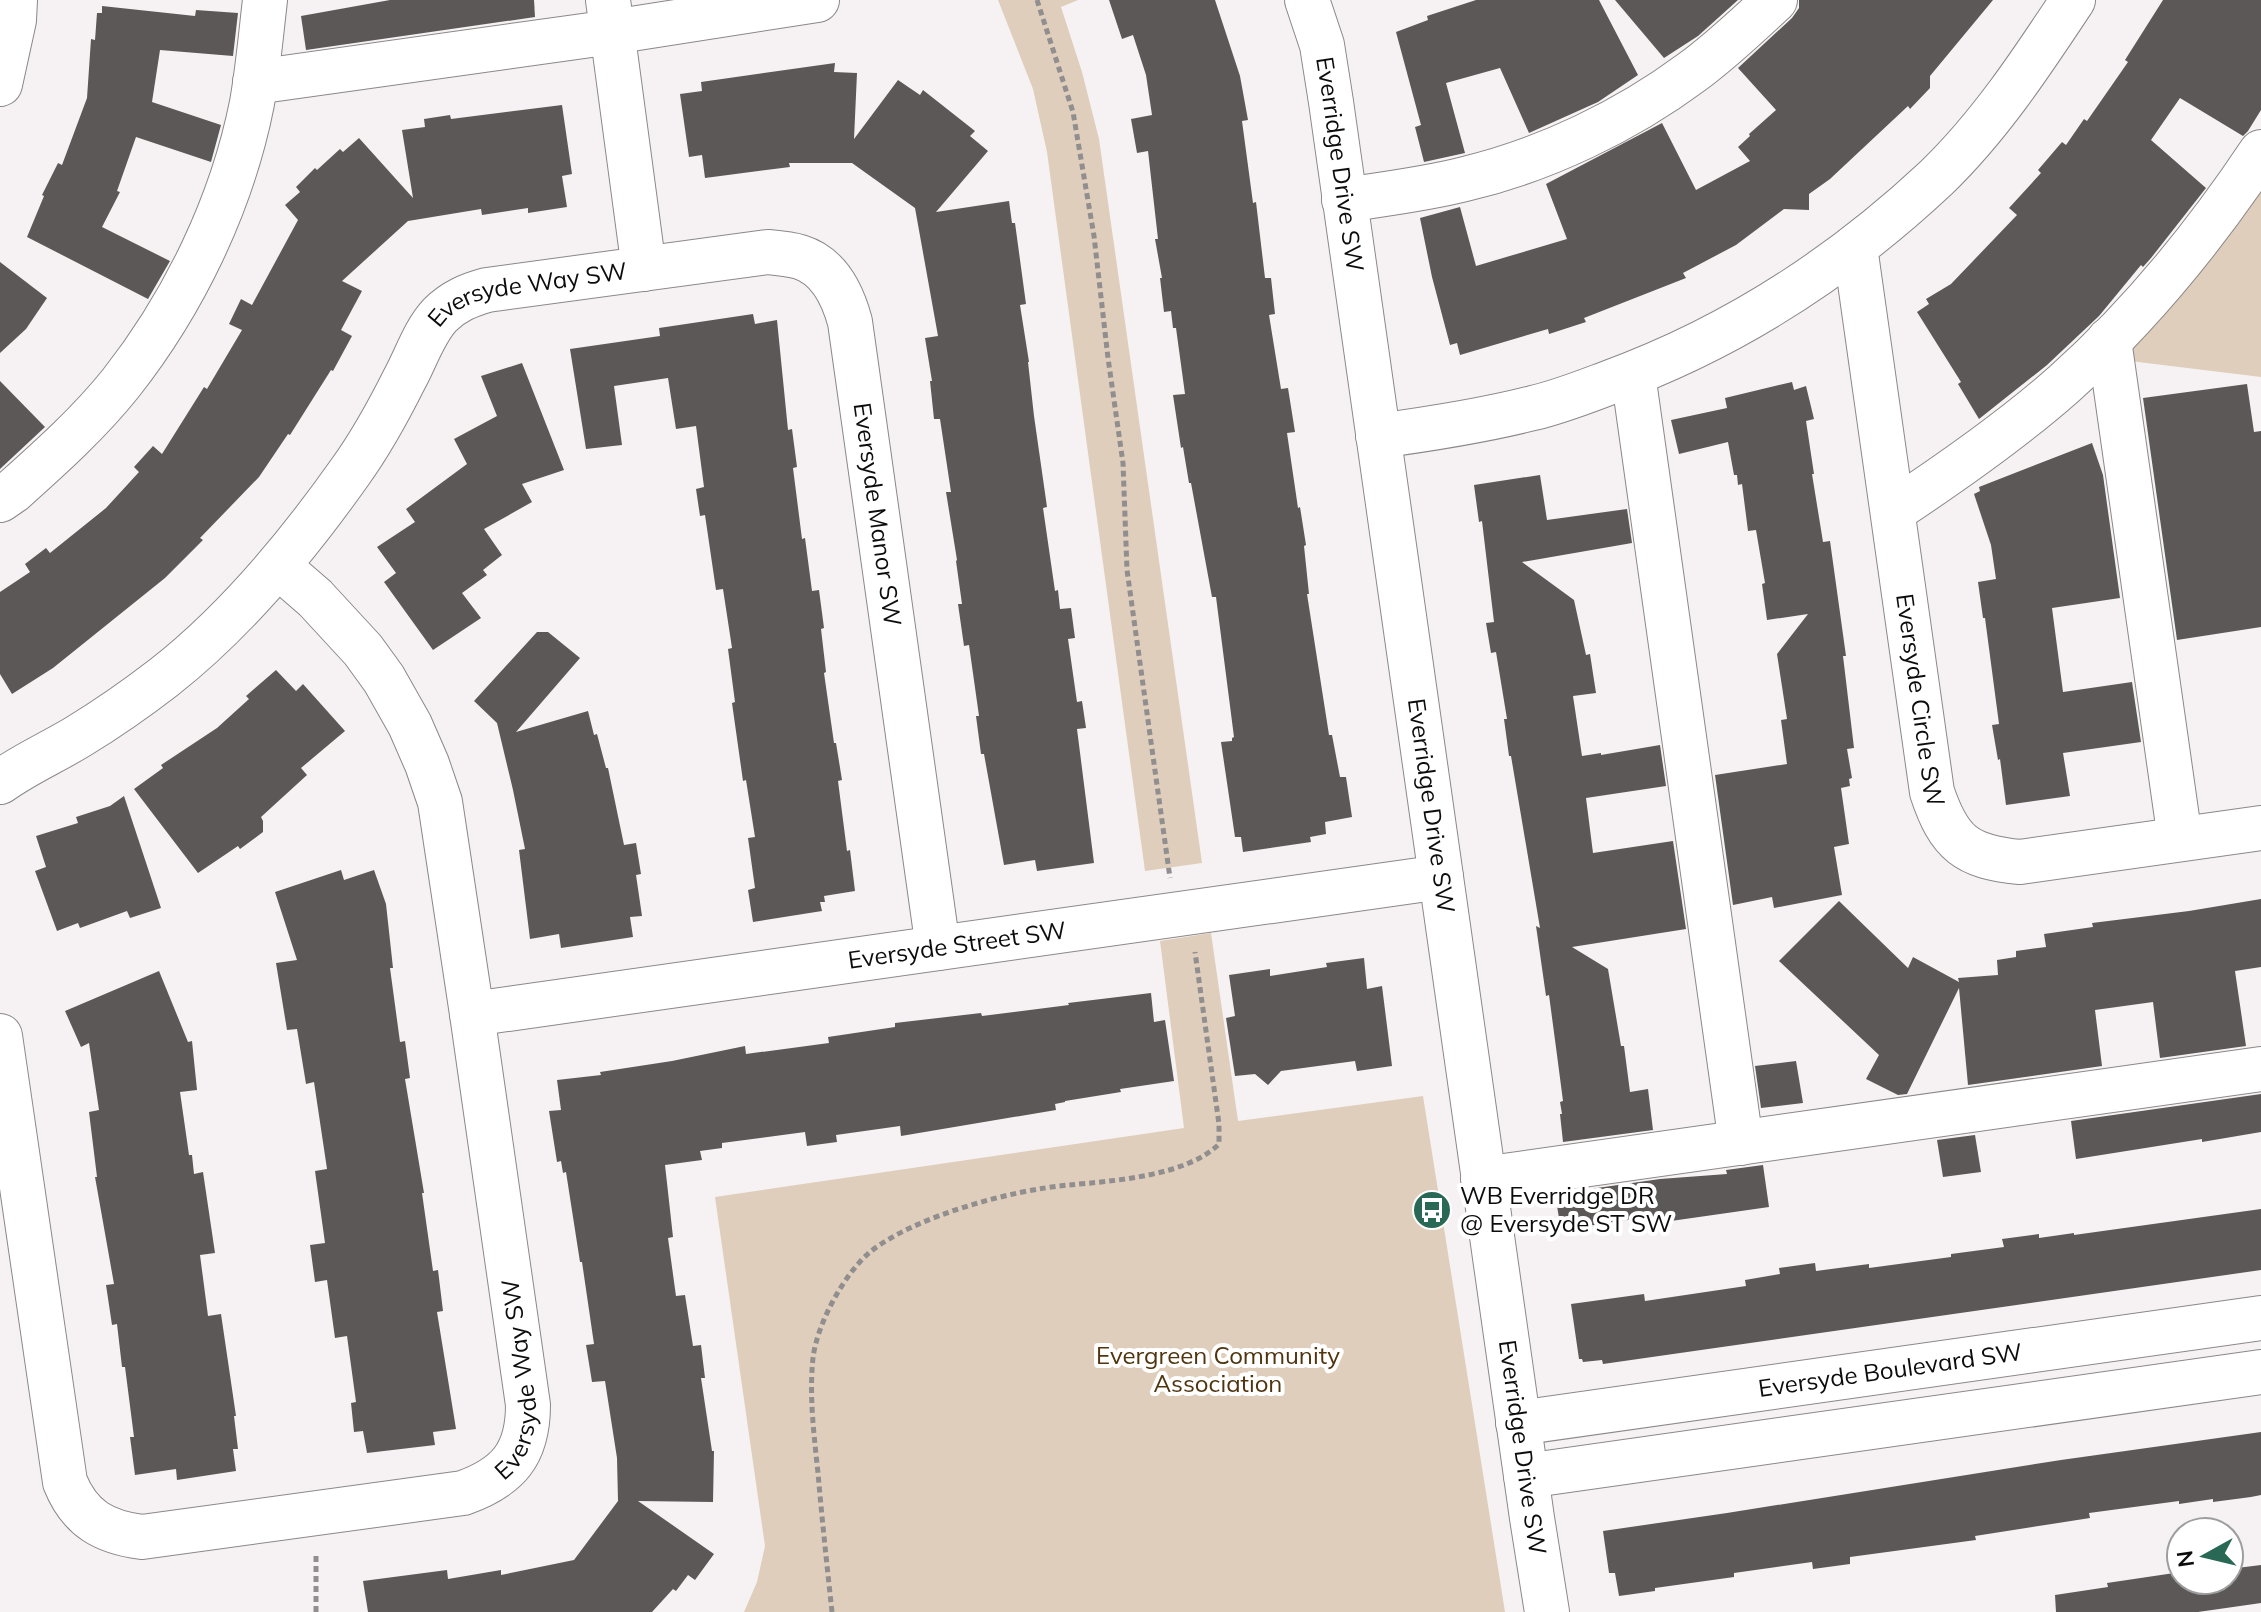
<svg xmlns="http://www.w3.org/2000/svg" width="2261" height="1612" font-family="Mulish,sans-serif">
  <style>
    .green { fill: #dfcebb }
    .building { fill: #5b5857 }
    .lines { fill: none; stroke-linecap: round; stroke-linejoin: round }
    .minor-casing { stroke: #8b8888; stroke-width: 46 }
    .path { stroke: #918e8f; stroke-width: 5; stroke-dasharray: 6 4; stroke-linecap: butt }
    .minor { stroke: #fff; stroke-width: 44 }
    .labels { text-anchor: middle; stroke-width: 8; stroke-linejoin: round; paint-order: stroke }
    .street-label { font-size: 24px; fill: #0d0c0c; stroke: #fff }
    .poi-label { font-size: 24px; fill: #0d0c0c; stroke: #fff; text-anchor: start }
    .park-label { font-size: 24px; fill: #4f340e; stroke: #fff }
  </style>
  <rect width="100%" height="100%" fill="#f6f2f3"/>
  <g class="green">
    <path d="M 998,0 L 1078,0 L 1061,7 L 1082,72 L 1099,139 L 1202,863 L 1145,871 L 1047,152 L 1033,89 Z"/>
    <path d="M 2261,183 L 2261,377 L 2130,361 L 2130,349 Z"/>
    <path d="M 1211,933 L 1238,1121 L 1423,1096 L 1505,1612 L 744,1612 L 757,1582 L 765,1546 L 715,1197 L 1184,1128 L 1160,941 Z"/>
  </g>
  <g class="building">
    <path d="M 390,0 L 534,0 L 535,17 L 306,50 L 301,16 Z"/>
    <path d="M 1109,0 L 1215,0 L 1240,76 L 1248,120 L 1242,121 L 1253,203 L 1256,202 L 1265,278 L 1271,278 L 1275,314 L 1269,315 L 1281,389 L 1288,388 L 1295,432 L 1287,433 L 1298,508 L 1300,507 L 1306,545 L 1304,546 L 1309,594 L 1307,594 L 1329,735 L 1332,735 L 1340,777 L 1346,777 L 1352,817 L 1325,822 L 1326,834 L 1310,837 L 1311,842 L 1243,852 L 1241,837 L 1235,837 L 1221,742 L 1232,741 L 1232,738 L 1234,737 L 1216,597 L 1212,597 L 1191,483 L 1189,483 L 1183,447 L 1181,448 L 1173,395 L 1185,394 L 1176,328 L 1173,328 L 1171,311 L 1164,312 L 1160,278 L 1162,278 L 1155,239 L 1158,239 L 1148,151 L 1137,153 L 1131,119 L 1152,115 L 1146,75 L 1133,35 L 1122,39 Z"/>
    <path d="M 1476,0 L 1599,0 L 1638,75 L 1598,102 L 1529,133 L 1500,68 L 1446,83 L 1465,153 L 1424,162 L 1415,127 L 1421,125 L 1396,32 L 1428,20 L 1427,16 Z"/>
    <path d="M 1615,0 L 1738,0 L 1698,36 L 1664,58 Z"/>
    <path d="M 1799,0 L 1993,0 L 1930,76 L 1930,88 L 1910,109 L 1908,106 L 1830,179 L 1809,194 L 1809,210 L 1784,209 L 1736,245 L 1683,273 L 1686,278 L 1584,318 L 1586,322 L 1549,334 L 1548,329 L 1460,355 L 1457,343 L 1450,345 L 1432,277 L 1420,218 L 1460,207 L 1476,266 L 1567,239 L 1546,184 L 1662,123 L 1696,190 L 1750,161 L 1738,147 L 1750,136 L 1749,134 L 1776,110 L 1738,68 L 1792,18 L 1799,8 Z"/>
    <path d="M 2163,0 L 2261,0 L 2261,110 L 2248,131 L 2243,136 L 2180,98 L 2151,140 L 2206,188 L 2151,258 L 2143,267 L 2141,265 L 2099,316 L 2047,365 L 1979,419 L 1958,384 L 1961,382 L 1917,312 L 1929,304 L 1926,299 L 1951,284 L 2017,215 L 2009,208 L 2041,173 L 2038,170 L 2062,142 L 2066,145 L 2084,119 L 2087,121 L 2128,62 L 2125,60 Z"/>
    <path d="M 102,6 L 195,16 L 196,10 L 238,13 L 233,56 L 160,50 L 152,102 L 221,125 L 211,162 L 136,137 L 117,191 L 120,192 L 102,227 L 170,261 L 148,299 L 27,237 L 44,196 L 42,195 L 58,163 L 62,165 L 87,98 L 91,39 L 95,40 L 97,13 L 102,13 Z"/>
    <path d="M 835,63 L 834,72 L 857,73 L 854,139 L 898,80 L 920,95 L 923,90 L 975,131 L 970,136 L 988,151 L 936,212 L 1009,201 L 1012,223 L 1015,223 L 1026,304 L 1020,305 L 1029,362 L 1028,362 L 1034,416 L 1047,507 L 1043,508 L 1055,591 L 1058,590 L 1060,609 L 1071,608 L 1075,638 L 1068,639 L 1077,702 L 1082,701 L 1086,728 L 1077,729 L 1094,863 L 1037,871 L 1035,860 L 1004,865 L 984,754 L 981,754 L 976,716 L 979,716 L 969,645 L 964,646 L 958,604 L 962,604 L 956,561 L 957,560 L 946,492 L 951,492 L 940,419 L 934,419 L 930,381 L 932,381 L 925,338 L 938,336 L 915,208 L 852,163 L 789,163 L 790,167 L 705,178 L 702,155 L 689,157 L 680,94 L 702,91 L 701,82 Z"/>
    <path d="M 562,105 L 572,174 L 562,176 L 567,207 L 528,213 L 528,208 L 482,215 L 481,209 L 408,221 L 342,281 L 362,291 L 341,330 L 352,336 L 333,371 L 331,370 L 290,435 L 288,434 L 259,477 L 200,538 L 203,540 L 165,578 L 53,668 L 12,694 L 0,674 L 0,592 L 30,572 L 25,564 L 46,548 L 50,553 L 106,508 L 139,472 L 134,467 L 153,446 L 162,454 L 204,387 L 207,389 L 242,330 L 229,324 L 241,299 L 252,305 L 298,220 L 285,205 L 300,192 L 296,187 L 315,168 L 317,170 L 340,149 L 343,152 L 359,138 L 413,198 L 402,130 L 425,127 L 424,119 L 450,115 L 451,119 Z"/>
    <path d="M 0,262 L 47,298 L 26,329 L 0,353 Z"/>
    <path d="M 753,314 L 755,324 L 777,320 L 788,430 L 792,429 L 797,467 L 793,468 L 802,539 L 805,538 L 812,591 L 819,590 L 824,628 L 821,629 L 826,672 L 824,673 L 834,743 L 836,743 L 842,780 L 838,781 L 847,851 L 850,850 L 855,891 L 824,896 L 825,902 L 820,902 L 822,911 L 753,922 L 748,890 L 755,888 L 748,838 L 755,837 L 746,780 L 743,781 L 732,703 L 735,702 L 728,649 L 732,648 L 723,589 L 716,590 L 705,515 L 700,516 L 696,489 L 704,487 L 696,426 L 676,429 L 668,378 L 614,386 L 622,445 L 586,449 L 570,349 L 660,336 L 659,328 Z"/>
    <path d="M 522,363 L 564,470 L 522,484 L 532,502 L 484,529 L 502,555 L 483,570 L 487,575 L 462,593 L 481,618 L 433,650 L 384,582 L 396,573 L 377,547 L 415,522 L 406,509 L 467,464 L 454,439 L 497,416 L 481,376 Z"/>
    <path d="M 0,381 L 45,427 L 0,469 Z"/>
    <path d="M 1792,382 L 1794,390 L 1806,386 L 1814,419 L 1806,421 L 1814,474 L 1812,474 L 1823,542 L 1830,541 L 1846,656 L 1843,656 L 1854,748 L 1847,749 L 1852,778 L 1849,779 L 1850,786 L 1841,788 L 1849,844 L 1834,847 L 1842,895 L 1774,908 L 1772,897 L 1733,905 L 1715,775 L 1787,764 L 1781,720 L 1787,719 L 1777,654 L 1808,614 L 1767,620 L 1762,584 L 1765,583 L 1756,530 L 1748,531 L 1742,484 L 1738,485 L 1737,475 L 1734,475 L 1728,442 L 1679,454 L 1671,420 L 1727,408 L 1725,398 Z"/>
    <path d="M 2247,384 L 2254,432 L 2261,431 L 2261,627 L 2177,640 L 2143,398 Z"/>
    <path d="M 2092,443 L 2103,475 L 2120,598 L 2052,608 L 2063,692 L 2132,682 L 2141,742 L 2063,753 L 2070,796 L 2006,805 L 2000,759 L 1998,760 L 1992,725 L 1999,724 L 1985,618 L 1983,618 L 1978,582 L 1996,579 L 1991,545 L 1974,494 L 1980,491 L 1979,487 Z"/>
    <path d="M 1540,475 L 1547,520 L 1627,509 L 1632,543 L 1522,562 L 1574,600 L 1586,655 L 1590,654 L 1596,693 L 1573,696 L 1582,756 L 1601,753 L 1601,755 L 1660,745 L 1666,786 L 1586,798 L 1593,853 L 1673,841 L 1686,929 L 1572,947 L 1608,969 L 1621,1046 L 1624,1046 L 1630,1092 L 1648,1089 L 1653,1130 L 1563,1142 L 1560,1114 L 1562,1114 L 1560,1102 L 1563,1101 L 1557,1055 L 1549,995 L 1546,996 L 1536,926 L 1540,928 L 1511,756 L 1509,756 L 1504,719 L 1507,719 L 1496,652 L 1491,653 L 1486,623 L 1494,622 L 1482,521 L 1479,522 L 1474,485 Z"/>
    <path d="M 537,632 L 548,632 L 580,658 L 516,732 L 588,711 L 594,735 L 597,734 L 606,768 L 608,768 L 624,845 L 636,843 L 641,874 L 636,875 L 642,916 L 630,917 L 633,937 L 561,948 L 559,934 L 530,939 L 519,850 L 525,849 L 513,790 L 497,723 L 474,701 Z"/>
    <path d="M 276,670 L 296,691 L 303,684 L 345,731 L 301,768 L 307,775 L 261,817 L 263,821 L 263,832 L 240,849 L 238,846 L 198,873 L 134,789 L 163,768 L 161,765 L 217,728 L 249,699 L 246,696 Z"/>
    <path d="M 124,796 L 161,908 L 130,918 L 127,911 L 80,928 L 78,923 L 57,931 L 35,871 L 46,867 L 36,836 L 78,823 L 76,817 L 110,806 Z"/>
    <path d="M 341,870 L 344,880 L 374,870 L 386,904 L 393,968 L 390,968 L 400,1042 L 405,1041 L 410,1078 L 405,1079 L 424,1193 L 422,1193 L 433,1271 L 438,1270 L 443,1311 L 437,1312 L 456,1429 L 433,1432 L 435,1445 L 367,1453 L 363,1431 L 354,1432 L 351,1403 L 356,1402 L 347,1336 L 335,1338 L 327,1280 L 315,1282 L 310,1245 L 325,1243 L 315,1171 L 327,1169 L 314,1082 L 306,1084 L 297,1029 L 287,1030 L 276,963 L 297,960 L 275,892 Z"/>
    <path d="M 2261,899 L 2261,967 L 2235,971 L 2246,1046 L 2160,1058 L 2153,1002 L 2095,1010 L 2102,1066 L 1968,1085 L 1959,988 L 1907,1094 L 1898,1095 L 1866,1079 L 1879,1055 L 1779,961 L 1839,901 L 1908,968 L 1913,957 L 1959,982 L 1958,978 L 1998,975 L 1997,960 L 2016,957 L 2016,951 L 2046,947 L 2044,934 L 2093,927 L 2092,923 L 2189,911 Z"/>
    <path d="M 1364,958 L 1367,989 L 1382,986 L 1392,1066 L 1357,1071 L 1355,1061 L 1281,1071 L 1268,1085 L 1255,1074 L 1235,1076 L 1226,1018 L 1235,1016 L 1229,975 L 1270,969 L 1270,976 L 1327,967 L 1326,963 Z"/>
    <path d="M 159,971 L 188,1042 L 192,1041 L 197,1090 L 180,1092 L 189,1155 L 192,1155 L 194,1174 L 203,1172 L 215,1253 L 200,1255 L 208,1316 L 221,1314 L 236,1416 L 234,1416 L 238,1449 L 233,1449 L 236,1471 L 177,1480 L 176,1469 L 135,1475 L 130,1437 L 134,1437 L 125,1367 L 122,1367 L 117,1324 L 112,1325 L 106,1285 L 114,1284 L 95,1177 L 97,1177 L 89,1112 L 99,1110 L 89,1043 L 81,1047 L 65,1011 Z"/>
    <path d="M 1151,993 L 1154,1022 L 1165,1020 L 1174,1081 L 1120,1089 L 1121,1092 L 1065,1101 L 1065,1102 L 1055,1104 L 1056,1110 L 901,1136 L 900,1126 L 836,1135 L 837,1142 L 807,1146 L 805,1132 L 722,1143 L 722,1148 L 700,1151 L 702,1160 L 665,1165 L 673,1237 L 668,1238 L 676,1296 L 685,1295 L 693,1346 L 701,1345 L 705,1378 L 701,1378 L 712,1451 L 714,1451 L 713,1502 L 638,1501 L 714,1554 L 695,1580 L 688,1575 L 676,1591 L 673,1589 L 652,1612 L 368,1612 L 363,1581 L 447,1570 L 448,1579 L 501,1570 L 501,1575 L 574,1560 L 618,1501 L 617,1458 L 605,1381 L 592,1382 L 586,1345 L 594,1344 L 582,1262 L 580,1262 L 566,1172 L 563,1173 L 561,1161 L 557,1162 L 549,1111 L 561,1110 L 557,1080 L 601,1075 L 600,1072 L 672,1061 L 745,1046 L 746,1054 L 829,1043 L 828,1037 L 895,1027 L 895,1023 L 981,1013 L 982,1016 L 1069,1005 L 1068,1003 Z"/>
    <path d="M 1796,1061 L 1803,1103 L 1761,1108 L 1755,1066 Z"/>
    <path d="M 2261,1094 L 2261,1132 L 2202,1142 L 2202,1139 L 2076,1159 L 2071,1121 Z"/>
    <path d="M 1975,1135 L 1981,1172 L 1943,1177 L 1937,1140 Z"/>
    <path d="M 1763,1165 L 1769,1207 L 1671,1221 L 1642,1224 L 1641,1218 L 1561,1230 L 1555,1194 L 1660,1179 L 1727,1174 L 1726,1170 Z"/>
    <path d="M 2261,1209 L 2261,1270 L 1603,1364 L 1602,1360 L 1583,1362 L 1582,1359 L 1579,1359 L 1571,1304 L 1644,1294 L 1645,1301 L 1746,1286 L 1745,1280 L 1780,1274 L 1779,1268 L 1815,1263 L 1816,1271 L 1869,1264 L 1869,1268 L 1951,1257 L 1951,1254 L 2004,1247 L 2002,1239 L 2039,1234 L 2039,1238 L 2074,1233 L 2074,1235 Z"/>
    <path d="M 2261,1432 L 2261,1495 L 2251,1497 L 2213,1502 L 2213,1499 L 2179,1504 L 2179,1501 L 2089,1513 L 2090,1518 L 1975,1536 L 1976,1540 L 1850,1557 L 1850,1564 L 1813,1569 L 1812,1562 L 1734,1573 L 1734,1577 L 1655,1588 L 1655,1591 L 1619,1596 L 1615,1573 L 1609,1573 L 1603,1531 L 1727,1513 L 2061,1460 Z"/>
    <path d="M 2261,1565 L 2261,1603 L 2198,1612 L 2056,1612 L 2055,1595 L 2108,1587 L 2107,1583 L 2181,1572 L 2181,1580 L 2229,1580 L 2229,1569 Z"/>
  </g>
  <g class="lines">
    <defs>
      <g id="minor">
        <path d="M 608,0 L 644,269"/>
        <path id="s1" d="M 1307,0 L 1322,45 L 1331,102 L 1532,1518 L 1547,1612"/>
        <path d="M 255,82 L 612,32 L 817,0"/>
        <path d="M 0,84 L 14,20 L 15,0"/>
        <path d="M 1344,200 C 1385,194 1426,189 1465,179 C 1545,160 1626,121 1692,72 C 1721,51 1748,25 1775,0"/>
        <path id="s2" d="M 1855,247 L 1932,792 C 1949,843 1966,857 2020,862 L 2261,828"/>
        <path d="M 2109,340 L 2180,839"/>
        <path d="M 1633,374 L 1741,1143"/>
        <path d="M 1378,436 C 1430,429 1482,421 1533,408 C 1559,402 1584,392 1608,383 C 1732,338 1840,268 1936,178 C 1990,126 2032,62 2073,0"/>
        <path d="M 0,500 L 13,491 C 51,457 89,423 121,383 C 184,303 232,204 252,103 C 258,69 261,34 265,0"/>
        <path d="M 1893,511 C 1952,472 2011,431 2064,384 C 2140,316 2205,236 2261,152"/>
        <path id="s3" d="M 0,782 C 25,764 53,752 79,736 C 107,719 137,698 163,678 C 236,621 297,547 350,472 C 371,443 389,410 405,378 C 416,358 424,332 440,315 C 454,301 469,295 487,290 L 768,252 C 779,253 790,254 800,257 C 829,266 843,296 850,322 L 938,948"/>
        <path id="s4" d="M 472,1014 L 1441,877"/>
        <path id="s5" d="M 0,1036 L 65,1482 C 80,1519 104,1532 142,1537 L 463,1493 C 508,1477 528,1454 528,1405 L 472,1014 L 440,802 L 427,764 L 410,725 L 384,679 L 363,650 L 315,598 L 278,566"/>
        <path d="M 1483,1179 L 2261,1069"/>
        <path id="s6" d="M 1518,1423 L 2261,1318"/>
        <path d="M 1526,1476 L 2261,1372"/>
      </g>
    </defs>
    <use href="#minor" class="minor-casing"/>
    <g class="path">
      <path d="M 1037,0 L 1073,112 L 1094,236 L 1108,358 L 1123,463 L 1127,570 L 1170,878"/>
      <path d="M 316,1612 L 316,1553"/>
      <path d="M 832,1612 C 827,1566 822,1519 818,1473 C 814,1435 809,1396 813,1358 C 817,1324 844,1274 870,1252 C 915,1216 1012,1190 1069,1185 C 1113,1181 1187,1176 1219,1144 L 1219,1124 L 1195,952"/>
    </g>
    <use href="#minor" class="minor"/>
  </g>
  <defs>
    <symbol id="bus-disc" viewBox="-11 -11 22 22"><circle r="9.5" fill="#296855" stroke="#fff"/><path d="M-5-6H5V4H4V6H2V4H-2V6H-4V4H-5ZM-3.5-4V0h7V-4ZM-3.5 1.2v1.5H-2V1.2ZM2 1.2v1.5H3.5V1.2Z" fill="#fff"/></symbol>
  </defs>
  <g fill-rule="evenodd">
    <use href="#bus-disc" x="1410" y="1188" width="44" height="44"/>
  </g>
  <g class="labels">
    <g class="street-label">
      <text dy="8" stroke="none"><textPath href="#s1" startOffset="168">Everridge Drive SW</textPath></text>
      <text dy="8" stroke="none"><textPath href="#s3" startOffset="746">Eversyde Way SW</textPath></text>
      <text dy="8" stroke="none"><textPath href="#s3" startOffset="1304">Eversyde Manor SW</textPath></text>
      <text dy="8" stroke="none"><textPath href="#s2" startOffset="458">Eversyde Circle SW</textPath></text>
      <text dy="8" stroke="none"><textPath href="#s1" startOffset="816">Everridge Drive SW</textPath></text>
      <text dy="8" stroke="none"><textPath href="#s4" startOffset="490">Eversyde Street SW</textPath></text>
      <text dy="8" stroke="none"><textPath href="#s6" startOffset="376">Eversyde Boulevard SW</textPath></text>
      <text dy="8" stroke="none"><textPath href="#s5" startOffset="1018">Eversyde Way SW</textPath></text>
      <text dy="8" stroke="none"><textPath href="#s1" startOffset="1464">Everridge Drive SW</textPath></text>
    </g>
    <g class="poi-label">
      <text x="1460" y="1204">WB Everridge DR<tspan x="1460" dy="28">@ Eversyde ST SW</tspan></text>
    </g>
    <g class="park-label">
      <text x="1218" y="1364">Evergreen Community<tspan x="1218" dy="28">Association</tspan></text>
    </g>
  </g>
  <g transform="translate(2205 1556) rotate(262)"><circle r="38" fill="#ffffff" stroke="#9e9e9e" stroke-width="2"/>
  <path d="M0-6L14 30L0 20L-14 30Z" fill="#296855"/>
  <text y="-12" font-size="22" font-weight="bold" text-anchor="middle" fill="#0d0c0c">N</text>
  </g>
</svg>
